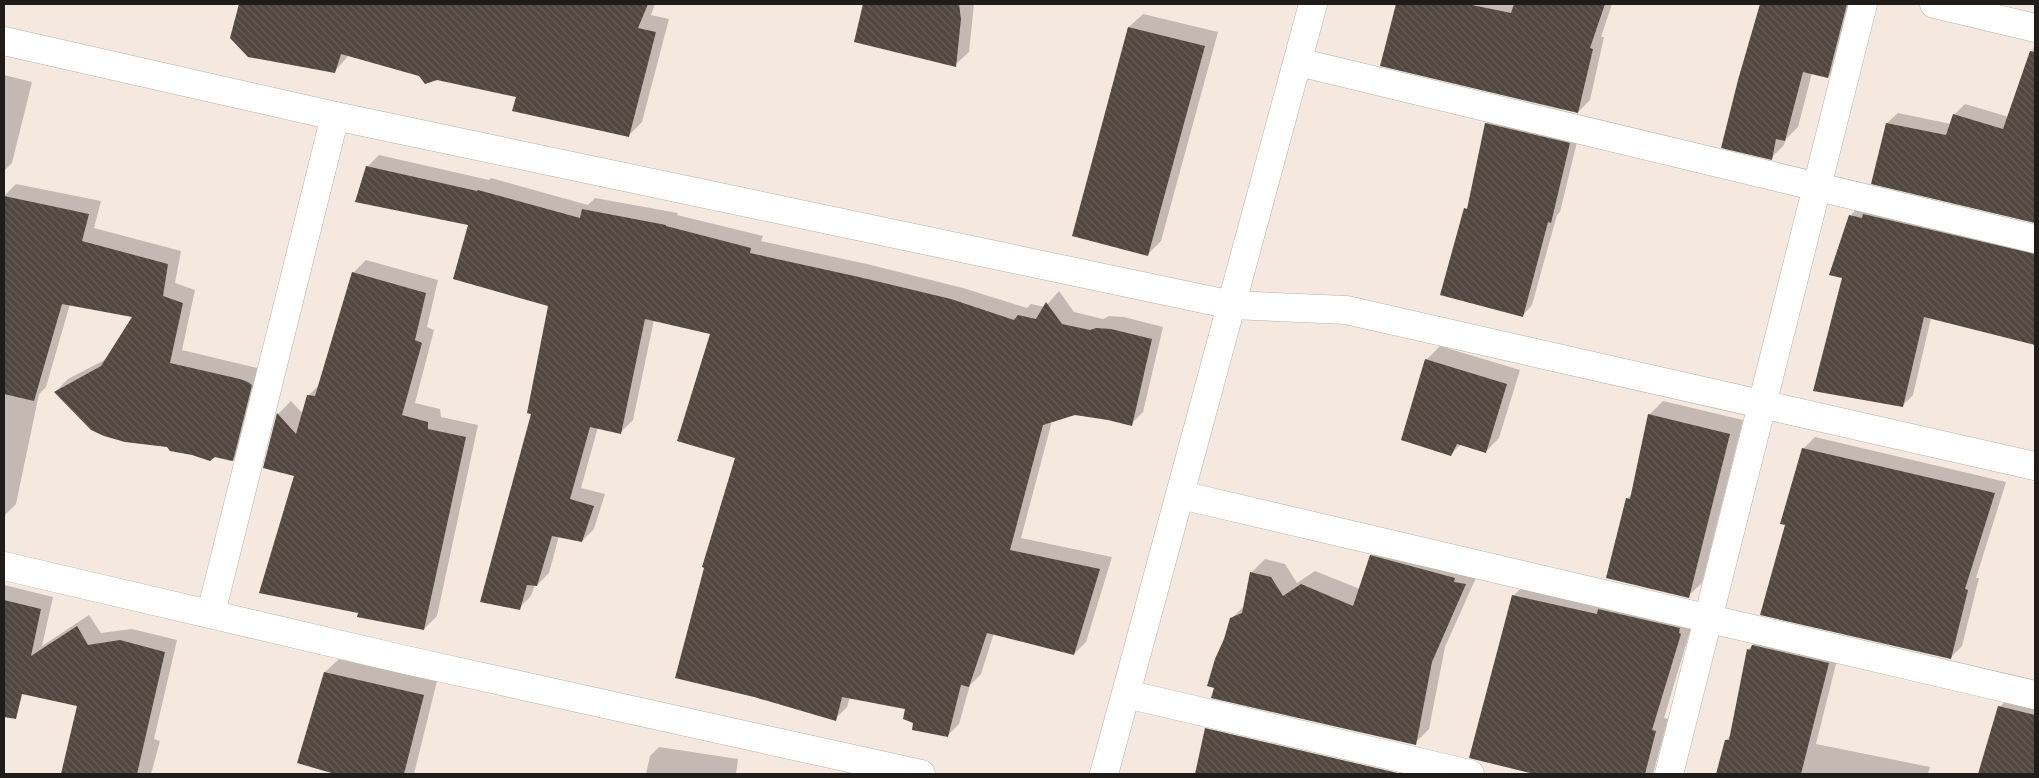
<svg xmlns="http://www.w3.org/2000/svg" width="2039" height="778" font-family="Jost,sans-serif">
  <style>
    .shadow { fill: #0003 }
    .building { fill: url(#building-back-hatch) }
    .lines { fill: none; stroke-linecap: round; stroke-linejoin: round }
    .minor-casing { stroke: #bcb0a8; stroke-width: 29 }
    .minor { stroke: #fff; stroke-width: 28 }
  </style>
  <defs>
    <pattern id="building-back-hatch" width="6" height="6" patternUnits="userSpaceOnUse" patternTransform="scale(1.25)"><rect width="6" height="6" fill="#51473f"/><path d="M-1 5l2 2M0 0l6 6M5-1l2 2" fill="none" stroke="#665e58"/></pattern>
  </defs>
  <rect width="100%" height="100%" fill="#f5e8df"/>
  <g class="shadow">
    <path d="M 240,4 L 655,4 L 651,15 L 669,19 L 642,122 L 628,136 L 517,96 L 420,75 L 349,55 L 335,71 L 231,37 Z"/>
    <path d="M 864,4 L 974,4 L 969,52 L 955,65 L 855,41 Z"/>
    <path d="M 1398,4 L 1612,4 L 1601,37 L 1604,37 L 1590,100 L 1578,112 L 1381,65 Z"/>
    <path d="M 1762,4 L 1856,4 L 1841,64 L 1828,77 L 1812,73 L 1798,127 L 1786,139 L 1784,145 L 1771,158 L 1739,80 Z"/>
    <path d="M 1143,14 L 1218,32 L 1161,241 L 1148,254 L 1074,235 L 1129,27 Z"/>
    <path d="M 2035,43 L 2035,222 L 1872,183 L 1887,123 L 1898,113 L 1951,124 L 1954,115 L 1965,104 L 2009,117 Z"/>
    <path d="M 4,75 L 32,82 L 12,163 L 4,171 Z"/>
    <path d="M 1495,114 L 1579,134 L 1560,212 L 1557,215 L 1532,305 L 1523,315 L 1466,209 L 1469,206 L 1486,124 Z"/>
    <path d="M 379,155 L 489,180 L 491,178 L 588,205 L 595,198 L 678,213 L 677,215 L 763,236 L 761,241 L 871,265 L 963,288 L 1027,308 L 1031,304 L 1045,307 L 1059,291 L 1074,312 L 1103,319 L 1109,316 L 1124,317 L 1163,327 L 1143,412 L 1131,424 L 1109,419 L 1075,414 L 1052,421 L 1021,538 L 1112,557 L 1086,642 L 1074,654 L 994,633 L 981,674 L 970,685 L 959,724 L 947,736 L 914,722 L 906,708 L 850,697 L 847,707 L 835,719 L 736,457 L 711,333 L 654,320 L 633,420 L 621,432 L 598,427 L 581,488 L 605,494 L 594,529 L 582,541 L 559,536 L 549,573 L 537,585 L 535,585 L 531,596 L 519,608 L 533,414 L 549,306 L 469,224 L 367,167 Z"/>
    <path d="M 16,184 L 101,201 L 94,228 L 181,251 L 175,283 L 195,290 L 182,350 L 261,369 L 244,448 L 231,461 L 168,446 L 55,392 L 68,379 L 108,358 L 134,316 L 70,304 L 46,387 L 39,394 L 16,504 L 4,516 L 4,196 Z"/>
    <path d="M 1861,205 L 2035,242 L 2035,344 L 1931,318 L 1913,395 L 1902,406 L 1844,277 L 1850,216 Z"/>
    <path d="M 366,260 L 438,280 L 427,327 L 434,330 L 415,403 L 440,409 L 441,417 L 478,425 L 437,616 L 424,629 L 360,612 L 296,475 L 265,468 L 278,414 L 291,401 L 303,414 L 309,395 L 320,384 L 353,273 Z"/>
    <path d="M 1440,346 L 1520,370 L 1499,438 L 1485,452 L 1461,444 L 1451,454 L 1426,360 Z"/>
    <path d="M 1663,401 L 1743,420 L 1702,583 L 1688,596 L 1627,499 L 1633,493 L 1649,415 Z"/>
    <path d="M 1815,437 L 2006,482 L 1976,578 L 1979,578 L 1962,646 L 1950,658 L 1787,524 L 1803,449 Z"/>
    <path d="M 1385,542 L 1479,571 L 1445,647 L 1429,729 L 1415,743 L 1215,687 L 1232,618 L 1245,605 L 1252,572 L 1265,559 L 1285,564 L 1297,583 L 1315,571 L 1360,589 L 1371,556 Z"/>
    <path d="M 1526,583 L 1693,621 L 1664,718 L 1668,719 L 1653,774 L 1554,774 L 1531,768 L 1513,596 Z"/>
    <path d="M 4,585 L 53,597 L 42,646 L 89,615 L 101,633 L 132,629 L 177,640 L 154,739 L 160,741 L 151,774 L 62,774 L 78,705 L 4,689 Z"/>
    <path d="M 1759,638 L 1839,652 L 1816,744 L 1930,767 L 1928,774 L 1717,774 L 1726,740 L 1731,735 L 1748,650 Z"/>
    <path d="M 339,659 L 437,681 L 414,774 L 340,774 L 298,763 L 325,672 Z"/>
    <path d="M 2009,697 L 2035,703 L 2035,774 L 1979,774 L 2000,707 Z"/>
    <path d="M 1214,737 L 1362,774 L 1196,774 L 1202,749 Z"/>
    <path d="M 659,747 L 738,759 L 736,774 L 646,774 L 650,756 Z"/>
  </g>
  <g class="building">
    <path d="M 239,4 L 648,4 L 638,28 L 656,32 L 629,137 L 512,111 L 516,97 L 437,80 L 425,84 L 419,76 L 341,54 L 335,73 L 248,57 L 230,38 Z"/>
    <path d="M 863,4 L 959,4 L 961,19 L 956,67 L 854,42 Z"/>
    <path d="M 1396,4 L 1467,4 L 1511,13 L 1514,4 L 1605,4 L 1590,48 L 1593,49 L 1578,113 L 1380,66 Z"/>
    <path d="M 1760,4 L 1847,4 L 1828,78 L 1803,72 L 1785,141 L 1776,139 L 1772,160 L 1721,148 L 1738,80 Z"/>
    <path d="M 1128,27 L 1205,46 L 1148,256 L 1072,236 Z"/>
    <path d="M 2030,51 L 2035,52 L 2035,223 L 1871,184 L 1886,123 L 1946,135 L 1953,114 L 2003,129 Z"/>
    <path d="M 1485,123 L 1570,143 L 1551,223 L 1548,222 L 1523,317 L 1440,295 L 1464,208 L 1467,209 Z"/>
    <path d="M 366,166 L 477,191 L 478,190 L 580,218 L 582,209 L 666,225 L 666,226 L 751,248 L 750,253 L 859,277 L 951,299 L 1014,320 L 1018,315 L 1036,319 L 1046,302 L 1062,324 L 1090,330 L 1096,328 L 1111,329 L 1152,339 L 1132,426 L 1108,420 L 1075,415 L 1043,425 L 1010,550 L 1100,569 L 1074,655 L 987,633 L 969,687 L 961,685 L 948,737 L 912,730 L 913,723 L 903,719 L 905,709 L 842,697 L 836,721 L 754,697 L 675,678 L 704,568 L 702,567 L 735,458 L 677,441 L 710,334 L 645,319 L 621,434 L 590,427 L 570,499 L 594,506 L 582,542 L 552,536 L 537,586 L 527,585 L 520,610 L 480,602 L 531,414 L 527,413 L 548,306 L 453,279 L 468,225 L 355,202 Z"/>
    <path d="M 4,196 L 89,214 L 82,241 L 168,264 L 163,296 L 183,303 L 170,363 L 240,379 L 248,382 L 252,385 L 233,461 L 215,457 L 210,461 L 192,455 L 170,451 L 167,447 L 125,442 L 104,436 L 91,430 L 54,392 L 101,366 L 132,317 L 62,304 L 34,401 L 4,394 Z"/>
    <path d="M 1863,214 L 2035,254 L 2035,345 L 1924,317 L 1903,407 L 1813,391 L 1842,278 L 1829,275 L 1849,215 L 1862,218 Z"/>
    <path d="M 352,272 L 426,293 L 415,340 L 422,343 L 402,415 L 428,422 L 428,429 L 466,437 L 424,630 L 357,617 L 358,613 L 259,593 L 294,476 L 263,468 L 277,413 L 296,434 L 307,395 L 315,396 Z"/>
    <path d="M 1425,359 L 1507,384 L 1486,453 L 1457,444 L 1451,456 L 1401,440 Z"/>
    <path d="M 1648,414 L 1730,434 L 1689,598 L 1606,578 L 1626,498 L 1630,499 Z"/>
    <path d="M 1802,448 L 1995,493 L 1965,589 L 1968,590 L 1951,659 L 1760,615 L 1785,525 L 1780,524 Z"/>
    <path d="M 1370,555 L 1455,578 L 1454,582 L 1466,584 L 1432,662 L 1416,745 L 1211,698 L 1214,688 L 1207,686 L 1215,659 L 1224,639 L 1230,618 L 1242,613 L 1250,572 L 1271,577 L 1283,596 L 1301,584 L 1353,606 Z"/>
    <path d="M 1512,595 L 1597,614 L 1598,609 L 1680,628 L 1679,633 L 1681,634 L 1652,730 L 1656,731 L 1645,774 L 1534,774 L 1469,758 Z"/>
    <path d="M 4,600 L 41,609 L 31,656 L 77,626 L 88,645 L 120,640 L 165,652 L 137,774 L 61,774 L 77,706 L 22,694 L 16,719 L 4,717 Z"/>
    <path d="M 1752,645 L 1829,663 L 1801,774 L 1716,774 L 1725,740 L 1729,740 L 1747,649 L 1750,650 Z"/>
    <path d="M 324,672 L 424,695 L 404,774 L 335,774 L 297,763 Z"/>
    <path d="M 1998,706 L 2035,715 L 2035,774 L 1978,774 Z"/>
    <path d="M 1205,728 L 1402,774 L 1195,774 Z"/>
  </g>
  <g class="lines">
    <defs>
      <g id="minor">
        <path d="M 1934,4 L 2035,28"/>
        <path d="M 4,41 L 335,116 L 1232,305 L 1346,310 L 2035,466"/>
        <path d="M 1298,62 L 2035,239"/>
        <path d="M 1181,495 L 2035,695"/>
        <path d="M 4,566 L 406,660 L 921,774"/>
        <path d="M 211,613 L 335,116"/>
        <path d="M 1126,694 L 1470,774"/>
        <path d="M 1104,774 L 1313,4"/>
        <path d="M 1669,774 L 1863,4"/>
      </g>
    </defs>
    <use href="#minor" class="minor-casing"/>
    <use href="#minor" class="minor"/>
  </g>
  <rect width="2039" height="778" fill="none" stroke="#201c19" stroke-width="10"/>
</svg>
